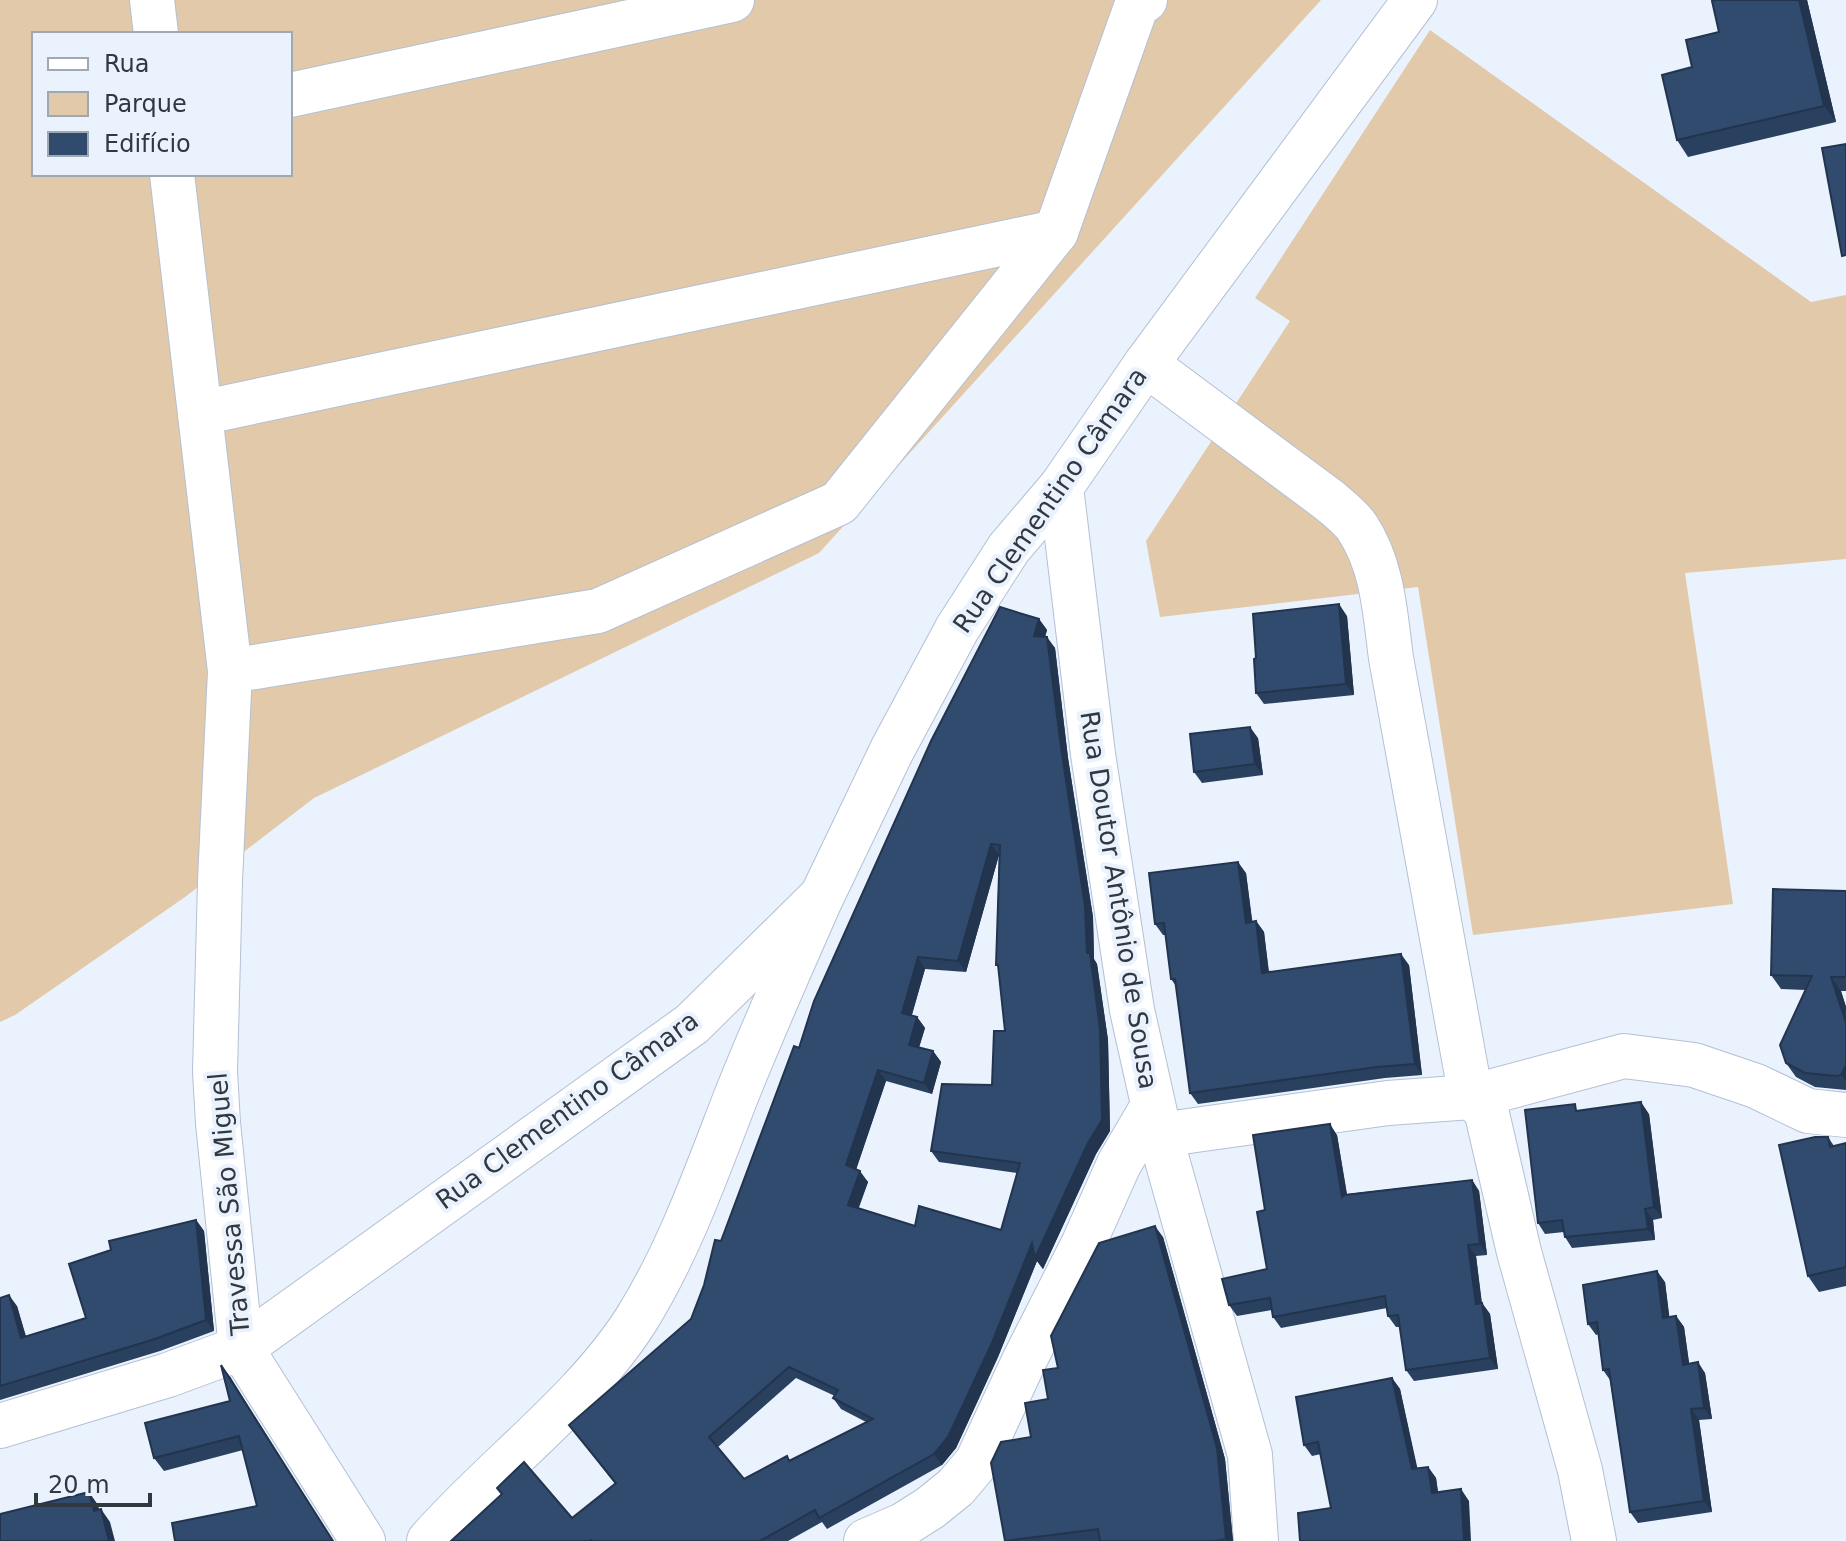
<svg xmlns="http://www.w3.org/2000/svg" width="1846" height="1541" font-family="'DejaVu Sans',sans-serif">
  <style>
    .green { fill: #e1c9a9; fill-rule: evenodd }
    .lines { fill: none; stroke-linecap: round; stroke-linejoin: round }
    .minor-casing { stroke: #b3c1d4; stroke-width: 46 }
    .major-casing { stroke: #b3c1d4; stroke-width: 46 }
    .minor { stroke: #fff; stroke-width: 44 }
    .major { stroke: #fff; stroke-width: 44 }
    .wall { fill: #2a405f; fill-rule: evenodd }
    .shaded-wall { fill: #22344e }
    .building { fill: #314b6f; stroke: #22344e; stroke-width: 2; fill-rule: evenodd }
    .labels { text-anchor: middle; stroke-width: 8; stroke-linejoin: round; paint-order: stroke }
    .street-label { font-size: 26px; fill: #32383f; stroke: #eaf2fe }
  </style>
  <rect width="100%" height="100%" fill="#eaf2fe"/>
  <g class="green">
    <path d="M 0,0 L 1321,0 L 819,553 L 314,798 L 185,897 L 15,1015 L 0,1022 ZM 34,34 L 290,34 L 290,174 L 34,174 Z"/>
    <path d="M 1430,30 L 1811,302 L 1846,295 L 1846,559 L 1685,573 L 1733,904 L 1473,935 L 1418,587 L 1160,617 L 1146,541 L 1290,321 L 1255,298 Z"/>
  </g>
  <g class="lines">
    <defs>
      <g id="minor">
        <path d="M 152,0 L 156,34"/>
        <path d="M 290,95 L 732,0"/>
        <path d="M 172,174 L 230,671 L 220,881 L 215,1072 L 218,1123 L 241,1348 L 363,1541"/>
        <path d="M 1146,364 L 1330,501 C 1339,509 1350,517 1357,527 C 1383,566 1385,613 1391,658 L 1471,1097 L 1483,1107 L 1487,1114 L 1519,1252 L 1580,1470 L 1594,1541"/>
        <path d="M 200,413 L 1056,232"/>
        <path d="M 230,671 L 598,611 L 839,503 L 1056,232 L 1136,7 L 1145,0"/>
        <path d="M 1160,1135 L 1388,1103 L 1471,1097 L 1624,1056 L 1694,1065 L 1756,1086 L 1808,1111 L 1846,1115"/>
        <path d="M 429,1541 C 494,1467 583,1403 636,1320 C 679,1251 706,1174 735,1099 C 762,1031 792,964 821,898"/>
        <path d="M 866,1541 L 903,1525 L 930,1508 L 956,1487 L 977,1462 L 1024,1361 L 1083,1245 L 1119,1164 L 1153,1106"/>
      </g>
      <g id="major">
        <path d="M 1061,487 L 1093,754 L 1132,1010 L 1160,1135 L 1250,1455 L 1256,1541"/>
        <path d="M 0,1426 L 168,1375 L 241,1348 L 692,1024 L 822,896 L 892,750 L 957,629 L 1009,548 L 1061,487 L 1146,364 L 1415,0"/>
      </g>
    </defs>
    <use href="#minor" class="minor-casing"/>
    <use href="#major" class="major-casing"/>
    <use href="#minor" class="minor"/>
    <use href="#major" class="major"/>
  </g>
  <g class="wall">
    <path d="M 1807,0 L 1836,122 L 1688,157 L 1677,140 L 1692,67 L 1719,32 Z"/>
    <path d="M 1347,616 L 1354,695 L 1264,704 L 1256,693 L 1256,658 Z"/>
    <path d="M 1039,619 L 1047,630 L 1045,637 L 1055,648 L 1068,758 L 1093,917 L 1094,959 L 1097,964 L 1108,1040 L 1110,1131 L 1096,1154 L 1043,1269 L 1037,1261 L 998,1357 L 956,1448 L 942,1465 L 827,1529 L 822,1522 L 788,1541 L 451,1541 L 502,1495 L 497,1488 L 572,1518 L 615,1484 L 569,1425 L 691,1319 L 721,1241 L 799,1048 ZM 999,855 L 996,965 L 999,968 L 1005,1031 L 992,1085 L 931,1151 L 939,1162 L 1017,1173 L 1001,1230 L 915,1226 L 858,1208 L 868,1182 L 856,1169 L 886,1081 L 932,1094 L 941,1062 L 933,1051 L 919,1048 L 925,1028 L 917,1017 L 912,1015 L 925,969 L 966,972 ZM 796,1378 L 835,1396 L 833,1398 L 841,1409 L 866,1422 L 790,1460 L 787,1456 L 744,1479 L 718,1447 Z"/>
    <path d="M 1258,738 L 1263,775 L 1202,783 L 1194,772 Z"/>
    <path d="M 1246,873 L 1252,922 L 1256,921 L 1264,932 L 1269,972 L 1409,965 L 1422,1075 L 1385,1078 L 1198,1104 L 1190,1093 L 1176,986 L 1171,979 L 1166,935 L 1163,935 L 1155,924 Z"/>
    <path d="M 1846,891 L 1846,991 L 1841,991 L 1846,1007 L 1846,1090 L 1815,1087 L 1796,1077 L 1786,1063 L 1806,990 L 1781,989 L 1771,975 Z"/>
    <path d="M 1580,1111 L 1649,1114 L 1662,1218 L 1653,1220 L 1655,1240 L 1572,1248 L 1565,1237 L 1564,1232 L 1545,1234 L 1538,1223 Z"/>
    <path d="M 1337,1135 L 1347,1194 L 1472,1180 L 1479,1191 L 1487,1255 L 1476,1256 L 1482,1303 L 1490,1314 L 1498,1369 L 1414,1381 L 1406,1370 L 1400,1327 L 1396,1327 L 1388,1316 L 1387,1308 L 1281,1328 L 1273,1317 L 1272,1310 L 1237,1316 L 1229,1305 L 1267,1269 L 1265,1210 Z"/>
    <path d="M 1828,1137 L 1834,1146 L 1846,1143 L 1846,1286 L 1819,1292 L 1808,1276 Z"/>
    <path d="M 196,1220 L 204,1231 L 214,1331 L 160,1351 L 0,1400 L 0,1298 L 17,1306 L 26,1336 L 86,1318 Z"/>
    <path d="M 1163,1237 L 1225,1459 L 1233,1541 L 1005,1541 L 1031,1437 L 1048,1399 L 1058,1368 Z"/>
    <path d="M 1665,1282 L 1669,1317 L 1676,1316 L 1684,1327 L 1689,1364 L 1705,1373 L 1712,1419 L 1699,1420 L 1712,1512 L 1638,1523 L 1630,1512 L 1610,1380 L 1603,1370 L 1599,1334 L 1596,1335 L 1588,1324 Z"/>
    <path d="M 221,1365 L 231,1378 L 257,1506 L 243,1450 L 164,1471 L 154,1458 L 230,1401 Z"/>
    <path d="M 1392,1378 L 1400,1389 L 1417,1469 L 1428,1467 L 1436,1478 L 1438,1493 L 1469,1501 L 1331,1508 L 1321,1454 L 1312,1456 L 1304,1445 Z"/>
  </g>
  <g class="shaded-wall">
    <path d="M 1799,0 L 1807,0 L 1836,122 L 1824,106 Z"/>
    <path d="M 1339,604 L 1347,616 L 1354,695 L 1346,684 Z"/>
    <path d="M 1039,619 L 1047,630 L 1042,647 L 1034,636 Z"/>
    <path d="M 1047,637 L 1055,648 L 1068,758 L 1093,917 L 1094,959 L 1097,964 L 1108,1040 L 1110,1131 L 1096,1154 L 1043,1269 L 1037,1261 L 998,1357 L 956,1448 L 942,1465 L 934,1454 L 1087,953 Z"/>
    <path d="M 1250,727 L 1258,738 L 1263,775 L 1255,764 Z"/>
    <path d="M 991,844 L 999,855 L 966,972 L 958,961 Z"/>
    <path d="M 1238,862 L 1246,873 L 1254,934 L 1246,923 Z"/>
    <path d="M 1256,921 L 1264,932 L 1270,984 L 1262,973 Z"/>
    <path d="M 1401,954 L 1409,965 L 1422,1075 L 1415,1064 Z"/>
    <path d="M 918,957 L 925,969 L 909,1024 L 902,1013 Z"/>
    <path d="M 1831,977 L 1841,991 L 1846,1007 L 1846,1023 Z"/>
    <path d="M 917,1017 L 925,1028 L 916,1056 L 909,1045 Z"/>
    <path d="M 933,1051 L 941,1062 L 932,1094 L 924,1083 Z"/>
    <path d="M 1846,1065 L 1846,1081 L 1841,1075 Z"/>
    <path d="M 878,1070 L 886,1081 L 854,1176 L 846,1165 Z"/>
    <path d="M 1641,1102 L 1649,1114 L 1662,1218 L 1654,1207 Z"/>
    <path d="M 1330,1124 L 1337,1135 L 1349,1208 L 1342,1197 Z"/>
    <path d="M 860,1171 L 868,1182 L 856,1216 L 848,1205 Z"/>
    <path d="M 1472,1180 L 1479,1191 L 1487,1255 L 1480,1244 Z"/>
    <path d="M 1645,1209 L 1653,1220 L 1655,1240 L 1648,1229 Z"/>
    <path d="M 196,1220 L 204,1231 L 214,1331 L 206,1320 Z"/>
    <path d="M 1155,1226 L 1163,1237 L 1225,1459 L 1233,1541 L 1227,1541 L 1226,1539 Z"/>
    <path d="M 1468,1245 L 1476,1256 L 1483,1315 L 1476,1304 Z"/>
    <path d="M 1657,1271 L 1665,1282 L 1671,1329 L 1663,1318 Z"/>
    <path d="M 9,1295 L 17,1306 L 29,1349 L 21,1338 Z"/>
    <path d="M 1482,1303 L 1490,1314 L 1498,1369 L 1490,1358 Z"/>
    <path d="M 1676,1316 L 1684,1327 L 1691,1376 L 1683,1365 Z"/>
    <path d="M 1698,1362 L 1705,1373 L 1712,1419 L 1704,1408 Z"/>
    <path d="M 221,1365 L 231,1378 L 333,1541 Z"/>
    <path d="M 1392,1378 L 1400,1389 L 1420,1480 L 1412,1469 Z"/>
    <path d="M 1691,1409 L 1699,1420 L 1712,1512 L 1704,1501 Z"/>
    <path d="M 1428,1467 L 1436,1478 L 1440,1505 L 1432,1493 Z"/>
    <path d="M 1461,1489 L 1469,1501 L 1471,1541 L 1464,1541 Z"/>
    <path d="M 89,1492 L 98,1505 L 103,1524 L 94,1511 Z"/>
    <path d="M 101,1509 L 110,1522 L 115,1541 L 109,1541 Z"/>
  </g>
  <g class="building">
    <path d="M 1716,0 L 1799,0 L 1824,106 L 1677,140 L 1662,75 L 1692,67 L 1686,40 L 1719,32 L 1712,1 Z"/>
    <path d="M 1846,144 L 1846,255 L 1842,256 L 1822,148 Z"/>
    <path d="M 1339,604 L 1346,684 L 1256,693 L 1254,659 L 1256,658 L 1253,614 Z"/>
    <path d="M 1000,607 L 1039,619 L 1034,636 L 1047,637 L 1061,747 L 1085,906 L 1087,953 L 1090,953 L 1100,1029 L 1102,1120 L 1088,1143 L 1035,1258 L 1032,1243 L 991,1345 L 948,1437 L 934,1454 L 819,1518 L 815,1510 L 760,1541 L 592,1541 L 591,1540 L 589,1541 L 451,1541 L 502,1494 L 497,1488 L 524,1462 L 572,1518 L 616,1483 L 569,1425 L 691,1319 L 704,1285 L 715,1240 L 721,1241 L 794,1046 L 799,1048 L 814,1001 L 931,741 ZM 991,844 L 1000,845 L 996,965 L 998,965 L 1005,1031 L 994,1031 L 992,1085 L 942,1084 L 931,1151 L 1020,1163 L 1001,1230 L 919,1206 L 915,1226 L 848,1205 L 860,1171 L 846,1165 L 878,1070 L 924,1083 L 933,1051 L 909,1045 L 917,1017 L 902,1013 L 918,957 L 958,961 ZM 789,1367 L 838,1390 L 833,1398 L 873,1419 L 789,1461 L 787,1456 L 744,1479 L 709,1437 Z"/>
    <path d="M 1250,727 L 1255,764 L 1194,772 L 1190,734 Z"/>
    <path d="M 1238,862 L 1246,923 L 1256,921 L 1262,973 L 1401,954 L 1415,1064 L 1377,1067 L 1190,1093 L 1175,979 L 1171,979 L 1164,923 L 1155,924 L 1149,873 Z"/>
    <path d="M 1773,889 L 1846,891 L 1846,977 L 1831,977 L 1846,1023 L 1846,1065 L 1841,1075 L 1837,1076 L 1805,1073 L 1786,1063 L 1780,1045 L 1812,976 L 1771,975 Z"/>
    <path d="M 1641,1102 L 1654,1207 L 1645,1209 L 1648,1229 L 1565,1237 L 1562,1220 L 1538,1223 L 1525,1110 L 1575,1104 L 1576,1111 Z"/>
    <path d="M 1330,1124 L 1342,1197 L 1345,1195 L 1472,1180 L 1480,1244 L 1468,1245 L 1476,1304 L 1482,1303 L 1490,1358 L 1406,1370 L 1398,1315 L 1388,1316 L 1385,1296 L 1273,1317 L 1270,1298 L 1229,1305 L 1222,1279 L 1267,1269 L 1257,1212 L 1265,1210 L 1253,1135 Z"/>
    <path d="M 1815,1137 L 1828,1137 L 1830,1147 L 1846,1143 L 1846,1267 L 1808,1276 L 1779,1145 Z"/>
    <path d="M 196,1220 L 206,1320 L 152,1340 L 0,1386 L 0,1298 L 9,1295 L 21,1338 L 86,1318 L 69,1264 L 111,1250 L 109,1241 Z"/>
    <path d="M 1155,1226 L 1217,1448 L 1226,1539 L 1214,1541 L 1100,1541 L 1098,1529 L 1005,1541 L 991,1463 L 1001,1442 L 1031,1437 L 1025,1403 L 1048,1399 L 1043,1370 L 1058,1368 L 1051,1336 L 1099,1243 Z"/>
    <path d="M 1657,1271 L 1663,1318 L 1676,1316 L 1683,1365 L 1698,1362 L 1704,1408 L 1691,1409 L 1704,1501 L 1630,1512 L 1609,1369 L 1603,1370 L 1597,1322 L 1588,1324 L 1583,1285 Z"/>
    <path d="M 221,1365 L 333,1541 L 175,1541 L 172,1523 L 257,1506 L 239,1436 L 154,1458 L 145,1423 L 230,1401 Z"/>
    <path d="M 1392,1378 L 1412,1469 L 1428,1467 L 1432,1493 L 1461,1489 L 1464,1541 L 1300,1541 L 1298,1513 L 1331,1508 L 1318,1442 L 1304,1445 L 1296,1397 Z"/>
    <path d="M 89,1492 L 94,1511 L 101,1509 L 109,1541 L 0,1541 L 0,1514 Z"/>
  </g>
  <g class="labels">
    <g class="street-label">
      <text transform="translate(1050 500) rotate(-55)" y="9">Rua Clementino Câmara</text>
      <text transform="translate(1119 900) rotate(81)" y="9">Rua Doutor Antônio de Sousa</text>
      <text transform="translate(567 1110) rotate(-36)" y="9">Rua Clementino Câmara</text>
      <text transform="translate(229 1204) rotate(-95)" y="9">Travessa São Miguel</text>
    </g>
  </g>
  <rect x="32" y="32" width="260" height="144" fill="#eaf2fe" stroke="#a0a8b2" stroke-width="2"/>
  <rect x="48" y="58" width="40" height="12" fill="#ffffff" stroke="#a0a8b2" stroke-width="2"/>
  <text x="104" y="72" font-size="24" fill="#32383f">Rua</text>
  <rect x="48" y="92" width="40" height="24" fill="#e1c9a9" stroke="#a0a8b2" stroke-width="2"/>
  <text x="104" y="112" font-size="24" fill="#32383f">Parque</text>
  <rect x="48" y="132" width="40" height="24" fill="#314b6f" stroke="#a0a8b2" stroke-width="2"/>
  <text x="104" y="152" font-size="24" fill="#32383f">Edifício</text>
  <path d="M36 1493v12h114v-12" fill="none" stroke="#32383f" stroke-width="4"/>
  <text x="48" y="1493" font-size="24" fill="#32383f" stroke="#eaf2fe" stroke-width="6" paint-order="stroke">20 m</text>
</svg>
